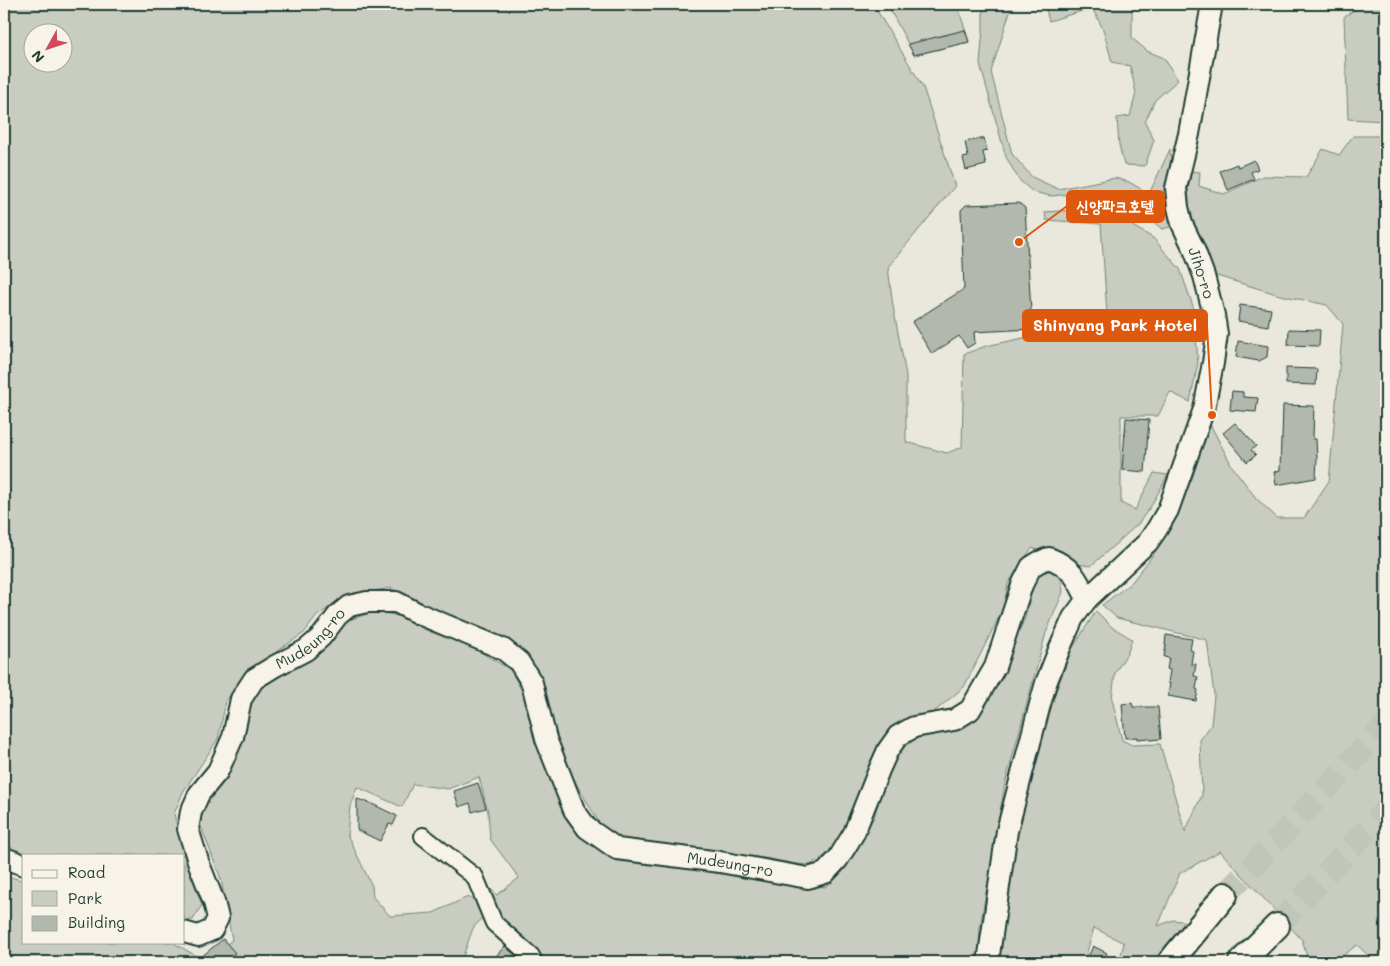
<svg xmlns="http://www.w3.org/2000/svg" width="1390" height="966" font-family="Mali,'Poor Story',sans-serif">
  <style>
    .green { fill: #c8ccc1; stroke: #74847a; fill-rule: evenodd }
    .building { fill: #b2b8ae; stroke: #1f3d34 }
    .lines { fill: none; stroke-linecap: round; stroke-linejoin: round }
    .highway-tunnel { stroke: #c1c6bb; stroke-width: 24; stroke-dasharray: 24 12; stroke-linecap: butt }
    .minor-casing { stroke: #1f3d34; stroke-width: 20 }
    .major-casing { stroke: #1f3d34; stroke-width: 24 }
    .highway-casing { stroke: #1f3d34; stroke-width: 28 }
    .minor { stroke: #f7f3e8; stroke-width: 16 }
    .major { stroke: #f7f3e8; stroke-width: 20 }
    .highway { stroke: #f7f3e8; stroke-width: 24 }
    .labels { text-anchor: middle; stroke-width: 5; stroke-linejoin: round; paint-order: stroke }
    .street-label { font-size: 15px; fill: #1f3d34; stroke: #f7f3e8 }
    .leader { fill: none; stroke: #de580e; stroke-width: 2 }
    .callout-dot { fill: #de580e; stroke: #f7f3e8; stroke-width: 2 }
    .callout { fill: #de580e; stroke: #de580e; stroke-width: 2 }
    .callout-label { font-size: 16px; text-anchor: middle; font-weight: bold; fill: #fff }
  </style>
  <rect width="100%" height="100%" fill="#eae8dd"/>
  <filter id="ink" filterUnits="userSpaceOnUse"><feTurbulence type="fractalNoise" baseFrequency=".02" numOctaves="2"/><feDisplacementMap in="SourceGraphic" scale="10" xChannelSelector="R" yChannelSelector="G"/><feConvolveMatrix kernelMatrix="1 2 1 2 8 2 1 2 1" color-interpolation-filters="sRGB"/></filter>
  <g filter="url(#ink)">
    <g class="green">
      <path d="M 4,4 L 873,4 L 923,87 L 955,186 L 888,267 L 893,306 L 906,375 L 906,442 L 947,453 L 962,447 L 964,354 L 986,346 L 1047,333 L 1108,329 L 1101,224 L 1046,220 L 1045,212 L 1102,208 L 1153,238 L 1180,269 L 1194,309 L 1198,363 L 1190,402 L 1170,392 L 1158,416 L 1121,416 L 1121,503 L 1135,510 L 1154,473 L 1168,475 L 1151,506 L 1138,524 L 1091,566 L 1076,564 L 1032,548 L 1021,563 L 1008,584 L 1003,609 L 964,687 L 929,716 L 899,729 L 841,841 L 825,856 L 810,865 L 795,864 L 757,857 L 618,839 L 600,824 L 578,787 L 557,746 L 538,673 L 519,651 L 391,588 L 367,592 L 344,597 L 317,616 L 304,633 L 280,649 L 239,684 L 226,701 L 218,739 L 183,792 L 174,814 L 185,858 L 202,905 L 193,920 L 184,920 L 184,855 L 29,855 L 4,845 ZM 32,32 L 62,32 L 62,62 L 32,62 Z"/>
      <path d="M 887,4 L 957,4 L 969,42 L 914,55 Z"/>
      <path d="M 983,4 L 1011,4 L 1011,8 L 991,72 L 1012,154 L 1032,177 L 1058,189 L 1115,178 L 1129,182 L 1149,194 L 1170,149 L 1171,166 L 1163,191 L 1170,227 L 1162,229 L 1130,203 L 1105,191 L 1051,196 L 1033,192 L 1019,180 L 1006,157 L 980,64 L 983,28 Z"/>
      <path d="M 1054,4 L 1132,4 L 1132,38 L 1147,51 L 1164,58 L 1178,80 L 1155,100 L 1145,122 L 1154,140 L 1145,166 L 1124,165 L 1119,145 L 1117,118 L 1130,116 L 1136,93 L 1130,66 L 1112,62 L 1103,29 L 1092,8 L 1049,21 L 1046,10 Z"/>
      <path d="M 1362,4 L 1386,4 L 1386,121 L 1348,119 L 1344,17 Z"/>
      <path d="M 1353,136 L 1386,136 L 1386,949 L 1373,960 L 1357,945 C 1335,961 1333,966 1307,957 L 1302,940 L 1220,851 L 1180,873 L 1158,926 L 1173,920 L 1189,922 L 1154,962 L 1119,962 L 1124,943 L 1094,928 L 1084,962 L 996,962 L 1008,864 L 1051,704 L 1072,649 L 1096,611 L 1112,627 L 1132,639 L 1128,652 L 1115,673 L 1112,699 L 1122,740 L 1132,745 L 1160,744 L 1185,832 L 1202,795 L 1200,740 L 1211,725 L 1214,695 L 1207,640 L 1117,618 L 1102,605 L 1131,583 L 1153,555 L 1169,529 L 1193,476 L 1210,424 L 1232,466 L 1256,498 L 1277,518 L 1304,518 L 1329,481 L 1343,324 L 1327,305 L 1280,295 L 1213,275 L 1190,220 L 1188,190 L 1191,171 L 1200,172 L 1199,186 L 1224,194 L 1263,176 L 1306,177 L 1323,149 L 1339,155 Z"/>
      <path d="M 1039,567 L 1053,570 L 1061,578 L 1063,592 L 1046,633 L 1005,784 L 980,927 L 978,962 L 537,962 L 491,909 L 484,882 L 497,895 L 519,878 L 490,839 L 488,812 L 479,777 L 448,789 L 413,784 L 402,807 L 357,787 L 350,806 L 347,834 L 372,886 L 373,897 L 390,916 L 433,913 L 468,897 L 481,904 L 485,915 L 473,928 L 461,962 L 4,962 L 4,875 L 24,881 L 24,942 L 172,942 L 200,958 L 212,956 L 232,940 L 221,879 L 200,824 L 204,806 L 231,765 L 245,730 L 251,702 L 257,689 L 306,660 L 343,622 L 376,611 L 398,616 L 428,631 L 470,646 L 511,670 L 524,696 L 544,751 L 555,791 L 567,820 L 587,842 L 618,859 L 799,882 L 825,887 L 842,873 L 874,817 L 885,781 L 893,762 L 912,733 L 941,729 L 961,730 L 987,695 L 1025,618 L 1034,582 Z"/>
    </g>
    <g class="building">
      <path d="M 965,30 L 969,42 L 914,55 L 908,44 Z"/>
      <path d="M 984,138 L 987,151 L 983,152 L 986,165 L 966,170 L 963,158 L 968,157 L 965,142 Z"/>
      <path d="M 1254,160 L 1258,169 L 1251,172 L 1254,179 L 1228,190 L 1220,171 L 1237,164 L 1238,167 Z"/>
      <path d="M 1019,203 L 1025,208 L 1032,329 L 974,332 L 975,343 L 967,348 L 959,336 L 932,354 L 912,322 L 964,289 L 961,210 L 966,205 Z"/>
      <path d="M 1240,305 L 1271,309 L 1268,326 L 1238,321 Z"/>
      <path d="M 1289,329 L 1320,330 L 1319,346 L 1288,345 Z"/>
      <path d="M 1238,341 L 1268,346 L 1267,357 L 1259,361 L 1236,357 Z"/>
      <path d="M 1286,368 L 1317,369 L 1316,385 L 1286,384 Z"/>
      <path d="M 1232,391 L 1243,392 L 1243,397 L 1258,398 L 1256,412 L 1230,410 Z"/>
      <path d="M 1283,405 L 1314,406 L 1313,439 L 1316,439 L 1317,459 L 1316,478 L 1276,485 L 1274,472 L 1280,470 L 1281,439 L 1282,439 Z"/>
      <path d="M 1126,418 L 1149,420 L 1145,472 L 1122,470 Z"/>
      <path d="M 1235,423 L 1256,446 L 1251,450 L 1256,455 L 1247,462 L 1223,433 Z"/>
      <path d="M 1166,635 L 1192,639 L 1190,650 L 1193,651 L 1191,664 L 1196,664 L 1194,676 L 1198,677 L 1196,689 L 1198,690 L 1196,701 L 1168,696 L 1170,683 L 1168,683 L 1170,670 L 1167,669 L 1169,658 L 1164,657 L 1166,645 L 1165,645 Z"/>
      <path d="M 1132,703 L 1133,707 L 1158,707 L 1161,739 L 1149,740 L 1149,738 L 1137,739 L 1137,737 L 1125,738 L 1122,704 Z"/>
      <path d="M 478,783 L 486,808 L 472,812 L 470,803 L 459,807 L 454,791 Z"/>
      <path d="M 357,799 L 370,803 L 397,816 L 393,825 L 389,824 L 380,841 L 357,830 Z"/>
      <path d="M 223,939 L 235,953 L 224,962 L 206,962 L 201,957 Z"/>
      <path d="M 505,946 L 517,957 L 512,962 L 503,962 L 496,956 Z"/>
      <path d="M 1093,946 L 1107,953 L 1102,962 L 1086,962 Z"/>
    </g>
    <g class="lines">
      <g class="highway-tunnel">
        <path d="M 1225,895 L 1386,725"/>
        <path d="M 1277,926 L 1386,810"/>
      </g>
      <defs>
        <path id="minor" d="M 423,836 L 475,877 L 494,923 L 531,956 L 534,962"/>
        <g id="major">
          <path d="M 1087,599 L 1148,542 L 1157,529 L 1168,510 L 1204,409 L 1213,363 L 1217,334 L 1214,315 L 1204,276 L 1194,249 L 1182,224 L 1178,207 L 1176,188 L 1189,134 L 1212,4"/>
          <path d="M 4,858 L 24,865"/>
          <path id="s1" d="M 184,932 L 198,936 L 212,930 L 218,918 L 214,902 L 199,864 L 188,829 L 191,812 L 199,794 L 218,771 L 233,737 L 241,699 L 254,679 L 275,666 L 306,650 L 321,637 L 338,615 L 349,606 L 367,602 L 396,602 L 417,613 L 503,649 L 519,662 L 532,683 L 546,739 L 574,810 L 587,828 L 617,849 L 720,862 L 808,878 L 825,873 L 838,859 L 854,833 L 879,770 L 888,750 L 898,736 L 914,727 L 954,720 L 970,710 L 995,667 L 1022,585 L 1031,567 L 1039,562 L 1049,558 C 1072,567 1077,578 1087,599 L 1073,618 L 1059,650 L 1046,683 L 1039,708 L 1007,831 L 988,962"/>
        </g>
        <g id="highway">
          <path d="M 1170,962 L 1225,895"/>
          <path d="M 1241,962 L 1277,926"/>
        </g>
      </defs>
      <use href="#minor" class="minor-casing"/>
      <use href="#major" class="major-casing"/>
      <use href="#highway" class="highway-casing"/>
      <use href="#minor" class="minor"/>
      <use href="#major" class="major"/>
      <use href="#highway" class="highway"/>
    </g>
  </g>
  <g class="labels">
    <g class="street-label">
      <text transform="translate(1201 273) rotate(72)" y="5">Jiho-ro</text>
      <text dy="5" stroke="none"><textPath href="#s1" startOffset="374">Mudeung-ro</textPath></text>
      <text dy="5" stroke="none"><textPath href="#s1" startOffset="942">Mudeung-ro</textPath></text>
    </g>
  </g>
  <path class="leader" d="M1019 242L1067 206M1212 415L1207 326"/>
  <g class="callout-dot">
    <circle cx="1019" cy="242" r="5"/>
    <circle cx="1212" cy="415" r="5"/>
  </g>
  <g class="callout">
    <rect x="1067" y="191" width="97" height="31" rx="5"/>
    <rect x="1023" y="310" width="184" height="31" rx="5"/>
  </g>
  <g class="callout-label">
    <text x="1115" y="212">신양파크호텔</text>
    <text x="1115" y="331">Shinyang Park Hotel</text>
  </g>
  <rect width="1390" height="966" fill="none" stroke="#f7f3e8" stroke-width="20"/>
  <rect x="10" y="10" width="1370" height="946" fill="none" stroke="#1f3d34" stroke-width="2" filter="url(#ink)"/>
  <rect x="22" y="854" width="162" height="90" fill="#f7f3e8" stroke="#a1aaa0"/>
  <rect x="32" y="870" width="25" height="8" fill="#f7f3e8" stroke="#a1aaa0"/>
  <text x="68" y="878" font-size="15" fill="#1f3d34">Road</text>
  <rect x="32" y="891" width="25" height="15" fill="#c8ccc1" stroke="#a1aaa0"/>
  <text x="68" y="904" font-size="15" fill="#1f3d34">Park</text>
  <rect x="32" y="916" width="25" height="15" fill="#b2b8ae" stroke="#a1aaa0"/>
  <text x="68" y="928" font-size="15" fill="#1f3d34">Building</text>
  <g transform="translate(48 48) rotate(230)"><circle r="24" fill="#f7f3e8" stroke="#a1aaa0"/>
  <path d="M0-4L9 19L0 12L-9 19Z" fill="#d1495b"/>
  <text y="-8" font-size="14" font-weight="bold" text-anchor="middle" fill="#1f3d34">N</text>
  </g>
</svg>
